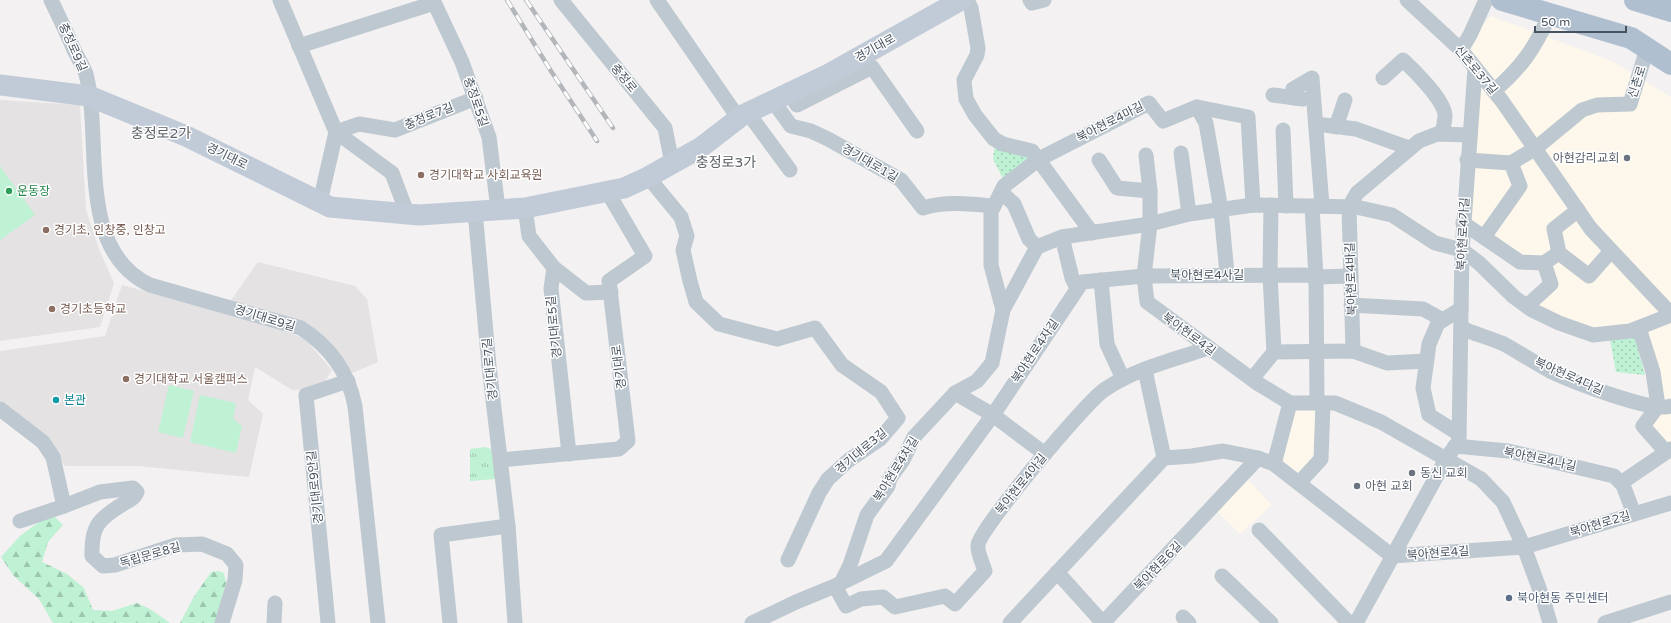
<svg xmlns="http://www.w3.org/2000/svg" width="1671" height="623" font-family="'Varela Round','Noto Sans KR',sans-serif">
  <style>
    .commercial { fill: #fdf8eb }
    .education { fill: #e4e2e3 }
    .grass { fill: url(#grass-tufts) }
    .forest { fill: url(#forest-firs) }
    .park { fill: url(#park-dots) }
    .garden { fill: #bff1d4 }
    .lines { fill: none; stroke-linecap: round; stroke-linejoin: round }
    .street { stroke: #bec8d0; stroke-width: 15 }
    .secondary { stroke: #c1cbd8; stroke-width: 21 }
    .primary { stroke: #b0bfd0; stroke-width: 22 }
    .rail-casing { stroke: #b3b6bb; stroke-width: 4.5 }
    .rail { stroke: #fff; stroke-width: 3; stroke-dasharray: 9; stroke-linecap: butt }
    .worship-dot { fill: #6b7280; stroke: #fff; stroke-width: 1.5 }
    .education-dot { fill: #8d6e63; stroke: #fff; stroke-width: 1.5 }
    .leisure-dot { fill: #2e9e5b; stroke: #fff; stroke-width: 1.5 }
    .culture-dot { fill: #0f9aa8; stroke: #fff; stroke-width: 1.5 }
    .service-dot { fill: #5c6f8a; stroke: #fff; stroke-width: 1.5 }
    .labels { text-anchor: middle; stroke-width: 3; stroke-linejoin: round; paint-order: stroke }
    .street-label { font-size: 12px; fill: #48535f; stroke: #fff }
    .worship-label { font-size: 12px; fill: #5b616d; stroke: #fff; text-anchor: start }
    .education-label { font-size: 12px; fill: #785e54; stroke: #fff; text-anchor: start }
    .leisure-label { font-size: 12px; fill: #27864d; stroke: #fff; text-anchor: start }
    .culture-label { font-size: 12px; fill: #0d838f; stroke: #fff; text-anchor: start }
    .service-label { font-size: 12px; fill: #4e5e75; stroke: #fff; text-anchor: start }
    .quarter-label { font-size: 14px; fill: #5d6166; stroke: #fff }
  </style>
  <defs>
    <pattern id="grass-tufts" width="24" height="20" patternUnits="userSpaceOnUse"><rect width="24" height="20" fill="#bff1d4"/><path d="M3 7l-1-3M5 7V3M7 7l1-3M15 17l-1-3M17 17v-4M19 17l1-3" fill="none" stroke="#9dc6af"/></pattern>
    <pattern id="forest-firs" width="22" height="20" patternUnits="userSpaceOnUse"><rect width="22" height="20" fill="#bff1d4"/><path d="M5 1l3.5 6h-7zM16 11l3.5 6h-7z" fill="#9dc6af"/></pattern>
    <pattern id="park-dots" width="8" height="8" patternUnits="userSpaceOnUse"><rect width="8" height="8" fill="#bff1d4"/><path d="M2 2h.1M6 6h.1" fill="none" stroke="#9dc6af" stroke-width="1.8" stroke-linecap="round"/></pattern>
  </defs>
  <rect width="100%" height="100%" fill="#f3f1f1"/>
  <g class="commercial">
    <path d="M 1491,16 L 1614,62 L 1671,97 L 1671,449 L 1643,426 L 1658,406 L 1639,328 L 1593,335 L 1532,310 L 1551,284 L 1544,264 L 1520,262 L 1463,223 L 1475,70 L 1461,50 Z"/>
    <path d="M 1293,409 L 1318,409 L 1317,458 L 1299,475 L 1282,462 Z"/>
    <path d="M 1248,480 L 1272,505 L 1240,534 L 1217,511 Z"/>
  </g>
  <g class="education">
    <path d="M 0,100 L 80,105 L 86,210 L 99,249 L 114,283 L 100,327 L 0,341 Z"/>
    <path d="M 258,262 L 355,286 L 367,299 L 378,362 L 352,373 L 340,354 L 327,339 L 307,325 L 229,303 Z"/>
    <path d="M 122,285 L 265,323 L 305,339 L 332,370 L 321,388 L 292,390 L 255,367 L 248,400 L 263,414 L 249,477 L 139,466 L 65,466 L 45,437 L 2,404 L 0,400 L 0,351 L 105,336 Z"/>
  </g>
  <path class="grass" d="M 485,447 L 491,449 L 493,452 L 495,479 L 470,481 L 470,449 Z"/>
  <g class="forest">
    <path d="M 51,513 L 63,525 L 48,542 L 42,562 L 67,574 L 84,588 L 93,610 L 112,611 L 137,603 L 150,609 L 170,623 L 53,623 L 39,599 L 13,575 L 1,557 L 20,536 Z"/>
    <path d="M 218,571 L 224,573 L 226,583 L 215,623 L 180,623 L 195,595 L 211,572 Z"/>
  </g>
  <g class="park">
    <path d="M 995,143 L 1032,155 L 1006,177 L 1002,177 L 993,159 Z"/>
    <path d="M 1633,330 L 1645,375 L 1616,372 L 1609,334 Z"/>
  </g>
  <g class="garden">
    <path d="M 0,166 L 35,215 L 0,240 Z"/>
    <path d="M 169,385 L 194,391 L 183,438 L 158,432 Z"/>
    <path d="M 200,395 L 236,403 L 233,419 L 242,426 L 236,453 L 190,442 Z"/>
  </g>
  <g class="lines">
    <g class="street">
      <path d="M 51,0 C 59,17 67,33 74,50 C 78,58 83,66 86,74 C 103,140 75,250 150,285 L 301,328 C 330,347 348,371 355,406 L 378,623"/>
      <path d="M 280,0 L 336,132 L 320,202"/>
      <path d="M 433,0 L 462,62 L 489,137 L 498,209"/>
      <path d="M 561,0 L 665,128 L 672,163"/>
      <path d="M 657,0 L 739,119"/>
      <path d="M 967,0 L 971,8 L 978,48 L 977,55 L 964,80 L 966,99 L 975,115 L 994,139 L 1003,144 L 1032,151 L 1092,233"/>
      <path d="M 1030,0 L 1032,3 L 1044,0"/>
      <path d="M 1407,0 L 1461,50 L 1502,101 L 1591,229 L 1671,314"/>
      <path d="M 299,46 L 434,3"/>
      <path d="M 1461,50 L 1470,35 L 1486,0"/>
      <path d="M 1383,78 L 1403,60 C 1414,70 1444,100 1445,115 C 1445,121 1443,128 1442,134"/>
      <path d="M 1494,91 C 1522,67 1535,48 1550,14"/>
      <path d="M 789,93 L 797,105 L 872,67 L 917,131"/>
      <path d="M 1273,95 L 1303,99"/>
      <path d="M 1295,98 L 1293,89 L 1312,78 L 1322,206"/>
      <path d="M 773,101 L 791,126 L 811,131 L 828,139 L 901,180 L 923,208 C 947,201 970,204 994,206"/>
      <path d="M 1197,107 L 1206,123 L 1221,210 L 1227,274"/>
      <path d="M 748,113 L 790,170"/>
      <path d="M 1316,124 L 1356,129 L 1409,148"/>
      <path d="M 1336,127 L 1345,100"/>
      <path d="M 1283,130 L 1286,206"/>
      <path d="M 336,132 L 359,124 L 395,130 L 476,98"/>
      <path d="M 336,132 L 392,173 L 407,213"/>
      <path d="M 1181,153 L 1189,214"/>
      <path d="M 1146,155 L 1150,191 L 1150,224 L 1144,276 L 1147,302 L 1257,383 L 1290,403 L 1335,403 L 1381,422 L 1481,479 L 1503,502 L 1524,547 L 1542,596 L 1550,623"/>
      <path d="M 1099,160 L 1117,188 L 1150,191"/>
      <path d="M 1467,160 L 1511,163"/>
      <path d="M 648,177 L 681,217 L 687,236 L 683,250 L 690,281 L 696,302 L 719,324 L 777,339 L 815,328 L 842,365 L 881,392 L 898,418 L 880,439 L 849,460 L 828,479 L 819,493 L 788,560"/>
      <path d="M 1001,192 L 1014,204 L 1029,239 L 1037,247"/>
      <path d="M 1271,205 L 1270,275 L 1274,352"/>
      <path d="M 1312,206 L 1316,277 L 1317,403"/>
      <path d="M 525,208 L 529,236 L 554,268 L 551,288 L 569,454"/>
      <path d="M 475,211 L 489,366 L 508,526 L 515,623"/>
      <path d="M 1463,223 L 1520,262 L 1544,263 L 1559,253 L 1589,276 L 1611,251"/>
      <path d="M 1062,237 L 1072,278 L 1077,288"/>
      <path d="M 1484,237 L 1520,186 L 1511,163 L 1536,148 L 1582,110 L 1597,105 L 1630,104 L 1647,49"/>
      <path d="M 1037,247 L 1062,237 L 1150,224 L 1189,214 L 1253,205 L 1356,207 L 1392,215 L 1435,243 L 1462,250 L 1479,263 L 1514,297 L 1532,310 L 1559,323 L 1593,335 L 1630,331 L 1671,315"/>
      <path d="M 1559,253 L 1554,229 L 1578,210"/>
      <path d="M 554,268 L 586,293 L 611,292"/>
      <path d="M 1101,280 L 1107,344 L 1123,379"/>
      <path d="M 1351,305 L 1423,309 L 1443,320"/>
      <path d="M 1527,306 L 1551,284 L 1544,263"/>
      <path d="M 1003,310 L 991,265 L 991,212 L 1004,186 L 1039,159 L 1149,103 L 1163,121 L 1197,107 L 1248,117 L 1253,205"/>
      <path d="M 1461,328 C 1475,334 1490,338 1504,344 C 1520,353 1535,363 1552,372 C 1571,381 1653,413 1671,406"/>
      <path d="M 1639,328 L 1653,372 L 1658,406 L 1643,426 L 1666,452"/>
      <path d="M 1353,351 L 1349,207 L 1357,193 L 1419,141 L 1437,134 L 1470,135"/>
      <path d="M 1145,370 L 1164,458"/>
      <path d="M 1252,379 L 1274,352 L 1353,351 L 1387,363 L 1426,361"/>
      <path d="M 955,393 L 993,415 L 1045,454"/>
      <path d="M 0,409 L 43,442 L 53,457 L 64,506 L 20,521"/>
      <path d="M 1459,434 L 1429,415 L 1423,388 L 1429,344 L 1438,323 L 1461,309"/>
      <path d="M 1455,446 L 1508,451 L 1614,476 L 1623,485 L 1634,514"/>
      <path d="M 500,460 L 619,449 L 628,441 L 609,281 L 645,256 L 607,191"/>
      <path d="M 1274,464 L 1290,403"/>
      <path d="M 1299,483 L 1321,459 L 1323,403"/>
      <path d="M 1621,483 L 1671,449"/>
      <path d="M 64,506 L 100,492 L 133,488 L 137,492 C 134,499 129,500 123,504 C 98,519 91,527 92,556 L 103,566 L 115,565 L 176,545 L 202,544 L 227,554 L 236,565 L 235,580 L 222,623"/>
      <path d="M 1259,530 L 1349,623"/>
      <path d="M 1392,556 L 1524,547 L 1671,503"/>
      <path d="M 1057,572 L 1103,623 L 1258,458"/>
      <path d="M 1222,576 L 1271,623"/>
      <path d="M 841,583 L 850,565 L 867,515 L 888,486 L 890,478 L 903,460 L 914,437 L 955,393 L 977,381 L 992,363 L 1003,310 L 1037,247"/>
      <path d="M 835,586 L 846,606 L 861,599 L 883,597 L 895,607 L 945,596 L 955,604 L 985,571 C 983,564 977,552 978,545 C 980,528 1087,401 1104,390 C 1134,369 1174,360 1208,348"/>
      <path d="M 1183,617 L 1189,623"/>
      <path d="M 274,623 L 275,603"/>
      <path d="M 328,623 L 306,395 L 348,381"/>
      <path d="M 450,623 L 441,535 L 508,526"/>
      <path d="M 752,623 L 796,602 L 835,586 L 886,561 L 995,412 L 1082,282 L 1144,276 L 1306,275 L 1316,277 L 1351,276"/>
      <path d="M 1010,623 L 1164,458 L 1192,456 L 1223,451 L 1258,458 L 1274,464 L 1392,556"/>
      <path d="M 1356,623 L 1446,459 L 1459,441 L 1462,250 L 1475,69"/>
      <path d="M 1605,623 L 1671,602"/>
    </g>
    <path class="secondary" d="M 0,85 L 89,96 L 186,136 L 330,207 L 419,215 L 525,208 L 624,188 L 648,177 L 700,148 L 743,115 L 829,74 L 961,0"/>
    <g class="primary">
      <path d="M 1502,0 L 1631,38 L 1671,64"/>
      <path d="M 1635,0 L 1671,11"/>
    </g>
    <defs>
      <g id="rail">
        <path d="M 507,0 L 551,71 L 597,141"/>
        <path d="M 526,0 L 613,128"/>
      </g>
    </defs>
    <use href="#rail" class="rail-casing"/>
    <use href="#rail" class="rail"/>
  </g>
  <g class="worship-dot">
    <circle cx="1627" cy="158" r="4"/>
    <circle cx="1412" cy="473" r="4"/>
    <circle cx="1357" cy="486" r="4"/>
  </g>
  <g class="education-dot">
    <circle cx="421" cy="175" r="4"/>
    <circle cx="46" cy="230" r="4"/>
    <circle cx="52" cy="309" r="4"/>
    <circle cx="126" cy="379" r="4"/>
  </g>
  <circle class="leisure-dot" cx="9" cy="191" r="4"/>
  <circle class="culture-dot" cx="56" cy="400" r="4"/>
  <circle class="service-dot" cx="1509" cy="598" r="4"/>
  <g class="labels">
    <g class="street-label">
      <text transform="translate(73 47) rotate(66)" y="4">충정로9길</text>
      <text transform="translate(875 48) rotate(-29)" y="4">경기대로</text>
      <text transform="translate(1476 70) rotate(50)" y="4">신촌로37길</text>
      <text transform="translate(624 78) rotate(51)" y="4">충정로</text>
      <text transform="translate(1637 82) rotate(-72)" y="4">신촌로</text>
      <text transform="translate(476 102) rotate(71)" y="4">충정로5길</text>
      <text transform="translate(429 116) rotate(-22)" y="4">충정로7길</text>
      <text transform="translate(1110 122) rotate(-27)" y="4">북아현로4마길</text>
      <text transform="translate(227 156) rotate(26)" y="4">경기대로</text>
      <text transform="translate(870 163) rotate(30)" y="4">경기대로1길</text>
      <text transform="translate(1463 234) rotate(-87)" y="4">북아현로4가길</text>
      <text x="1207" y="279">북아현로4사길</text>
      <text transform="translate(1351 279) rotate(-92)" y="4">북아현로4바길</text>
      <text transform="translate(265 318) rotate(17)" y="4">경기대로9길</text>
      <text transform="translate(554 327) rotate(-96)" y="4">경기대로5길</text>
      <text transform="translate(1189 334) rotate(36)" y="4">북아현로4길</text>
      <text transform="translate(1035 351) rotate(-56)" y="4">북아현로4자길</text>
      <text transform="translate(619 367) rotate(-97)" y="4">경기대로</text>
      <text transform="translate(490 369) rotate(-96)" y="4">경기대로7길</text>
      <text transform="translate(1569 376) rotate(24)" y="4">북아현로4다길</text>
      <text transform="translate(861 451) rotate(-40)" y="4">경기대로3길</text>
      <text transform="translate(1540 459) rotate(12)" y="4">북아현로4나길</text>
      <text transform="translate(896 469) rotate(-58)" y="4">북아현로4차길</text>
      <text transform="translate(1021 484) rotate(-51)" y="4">북아현로4아길</text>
      <text transform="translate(315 487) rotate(-96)" y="4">경기대로9안길</text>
      <text transform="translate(1600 524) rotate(-17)" y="4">북아현로2길</text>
      <text transform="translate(1438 553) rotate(-4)" y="4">북아현로4길</text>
      <text transform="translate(150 555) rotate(-16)" y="4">독립문로8길</text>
      <text transform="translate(1158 566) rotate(-46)" y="4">북아현로6길</text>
    </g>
    <g class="worship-label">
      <text x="1619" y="162" text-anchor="end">아현감리교회</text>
      <text x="1420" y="477">동신 교회</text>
      <text x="1365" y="490">아현 교회</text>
    </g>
    <g class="education-label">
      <text x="429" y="179">경기대학교 사회교육원</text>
      <text x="54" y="234">경기초, 인창중, 인창고</text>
      <text x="60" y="313">경기초등학교</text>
      <text x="134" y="383">경기대학교 서울캠퍼스</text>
    </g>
    <g class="leisure-label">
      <text x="17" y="195">운동장</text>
    </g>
    <g class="culture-label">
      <text x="64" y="404">본관</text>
    </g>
    <g class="service-label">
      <text x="1517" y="602">북아현동 주민센터</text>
    </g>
    <g class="quarter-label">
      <text x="161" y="138">충정로2가</text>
      <text x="726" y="167">충정로3가</text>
    </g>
  </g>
  <path d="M1535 26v6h91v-6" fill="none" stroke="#48535f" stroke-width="2"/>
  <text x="1541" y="26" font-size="12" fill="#48535f" stroke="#ffffff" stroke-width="3" paint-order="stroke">50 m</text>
</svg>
